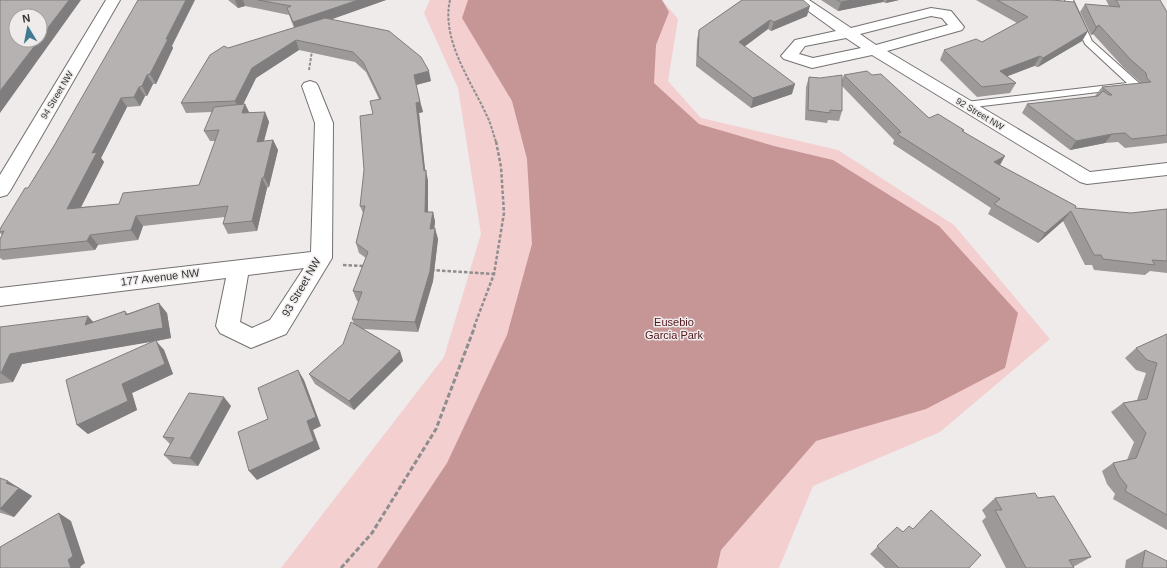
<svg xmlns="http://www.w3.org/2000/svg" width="1167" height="568" font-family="Arial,sans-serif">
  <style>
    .green { fill: #f3cfd0 }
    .water { fill: #c69697 }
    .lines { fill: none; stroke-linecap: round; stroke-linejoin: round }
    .service-casing { stroke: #757171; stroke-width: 2 }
    .minor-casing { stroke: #757171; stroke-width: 2 }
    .path-far2 { stroke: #8f8d8d; stroke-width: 2; stroke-dasharray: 3 1.5; stroke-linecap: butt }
    .path-far1 { stroke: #8f8d8d; stroke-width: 2.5; stroke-dasharray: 3.5 2; stroke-linecap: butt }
    .path { stroke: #8f8d8d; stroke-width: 3; stroke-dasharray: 5 2.5; stroke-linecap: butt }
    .service { fill: #fff; fill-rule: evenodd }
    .minor { fill: #fff; fill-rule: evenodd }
    .wall { fill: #9d9999 }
    .shaded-wall { fill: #7f7d7d }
    .building { fill: #b6b2b2; stroke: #7f7d7d }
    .labels { text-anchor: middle; stroke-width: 3; stroke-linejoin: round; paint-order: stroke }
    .far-street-label { font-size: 9px; fill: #363434; stroke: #efebeb }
    .street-label { font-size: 11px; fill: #363434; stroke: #efebeb }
    .park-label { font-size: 11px; fill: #51161d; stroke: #efebeb }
  </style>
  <rect width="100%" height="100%" fill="#efebeb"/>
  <path class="green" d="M 430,0 L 662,0 L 678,19 L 668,81 L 701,118 L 838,150 L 954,225 L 1050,339 L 940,432 L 813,486 L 779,568 L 281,568 L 444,357 L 481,234 L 458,88 L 424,13 Z"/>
  <path class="water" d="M 468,0 L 662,0 L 669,12 L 656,45 L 654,83 L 699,124 L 774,146 L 833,160 L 939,226 L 1018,313 L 1005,368 L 926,409 L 816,441 L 721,550 L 717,568 L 377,568 L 447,463 L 507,335 L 532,244 L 527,159 L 512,101 L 462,18 Z"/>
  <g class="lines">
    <defs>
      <path id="service" d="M 1065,0 L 1073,0 L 1092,41 L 1139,83 L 1140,85 L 1139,87 L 966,108 L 962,107 L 961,105 L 966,102 L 1127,83 L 1085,44 Z"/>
      <g id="minor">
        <path d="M 106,0 L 120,0 L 10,191 L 7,195 L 0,197 L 0,175 Z"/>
        <path d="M 793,0 L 809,0 L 851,28 L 931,8 L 951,11 L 964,27 L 962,30 L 887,51 L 1090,172 L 1167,163 L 1167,175 L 1087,184 L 1080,182 L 872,55 L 812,68 L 784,59 L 781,56 L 795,40 L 836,31 ZM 931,16 L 942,18 L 948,25 L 876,45 L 860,34 ZM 846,38 L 861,48 L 813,58 L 799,54 L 805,46 Z"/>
        <path d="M 310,81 L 316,83 L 318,86 L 333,123 L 332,258 L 286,334 L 251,348 L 220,333 L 216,326 L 226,278 L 0,306 L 0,288 L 311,252 L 315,123 L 302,86 L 304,83 ZM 304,268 L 270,320 L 252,328 L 240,322 L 248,275 Z"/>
      </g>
    </defs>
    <use href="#service" class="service-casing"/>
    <use href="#minor" class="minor-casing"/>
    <g class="path-far2">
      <path d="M 450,0 C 441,40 471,81 487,116 C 491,124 493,133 496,142"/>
      <path d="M 309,70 L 312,51"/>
    </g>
    <g class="path-far1">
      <path d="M 343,265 L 364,266"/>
      <path d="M 431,270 L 494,274"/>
      <path d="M 474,327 L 494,274 L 504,213 L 501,167 L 496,141"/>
    </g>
    <path class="path" d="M 341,568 L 372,533 L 436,429 L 475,326"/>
    <use href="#service" class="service"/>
    <use href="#minor" class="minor"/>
  </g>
  <g class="wall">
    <path d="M 228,0 L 386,0 L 331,19 L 431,81 L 416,85 L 423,112 L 419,113 L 425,171 L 428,181 L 428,212 L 433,212 L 435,222 L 434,228 L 438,239 L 433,281 L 418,332 L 363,329 L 400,351 L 403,361 L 354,410 L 315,384 L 309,374 L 343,344 L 354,324 L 352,319 L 359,302 L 357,301 L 353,291 L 366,258 L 359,253 L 356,243 L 363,213 L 360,206 L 373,114 L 379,99 L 366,72 L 355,62 L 299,50 L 256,78 L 243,104 L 245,104 L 249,113 L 265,112 L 269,122 L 264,141 L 273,140 L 278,150 L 269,187 L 267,188 L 257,231 L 228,234 L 223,224 L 225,217 L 143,226 L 138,240 L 98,245 L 95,250 L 3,260 L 0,258 L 0,239 L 2,235 L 0,233 L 0,229 L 28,188 L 172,46 L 173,48 L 156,84 L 153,84 L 147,96 L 145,96 L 140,106 L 127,107 L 101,158 L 104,162 L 81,207 L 119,204 L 199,185 L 215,141 L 210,141 L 204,131 L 212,112 L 186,113 L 181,103 L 228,48 L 294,28 L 289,15 L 245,6 L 238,8 Z"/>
    <path d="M 742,0 L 807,16 L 771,31 L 768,29 L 744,47 L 792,94 L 751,108 L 696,66 L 697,40 L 699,30 Z"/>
    <path d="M 821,0 L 899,0 L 886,3 L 883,2 L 838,11 Z"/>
    <path d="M 976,0 L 1052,0 L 1088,31 L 1082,41 L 1038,67 L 1034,66 L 1007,76 L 1016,83 L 1010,93 L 977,97 L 940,60 L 944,50 L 982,42 L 1017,23 Z"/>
    <path d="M 1106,0 L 1160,0 L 1167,12 L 1167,143 L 1125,148 L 1118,142 L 1105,143 L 1070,150 L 1022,113 L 1027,104 L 1097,97 L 1095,96 L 1102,87 L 1140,83 L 1140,82 L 1124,68 L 1093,34 L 1091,35 L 1080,12 L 1085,4 L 1109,6 Z"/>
    <path d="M 844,75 L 872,75 L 929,118 L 964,130 L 963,132 L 1000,165 L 1076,206 L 1075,208 L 1131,213 L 1167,209 L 1167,273 L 1150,271 L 1145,275 L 1094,270 L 1092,265 L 1085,265 L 1063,221 L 1038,243 L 988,214 L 991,208 L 893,144 L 894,140 L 842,86 L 842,111 L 839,121 L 828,120 L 827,123 L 805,120 L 806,87 L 809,77 L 842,80 Z"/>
    <path d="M 125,311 L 128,314 L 167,313 L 171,338 L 156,341 L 164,350 L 173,374 L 132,393 L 137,410 L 88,434 L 77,425 L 154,341 L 22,364 L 13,382 L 0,384 L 0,327 L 93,322 Z"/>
    <path d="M 1167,334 L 1167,530 L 1113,499 L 1115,494 L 1107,484 L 1102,471 L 1113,463 L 1127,460 L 1134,442 L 1111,412 L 1123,403 L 1137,400 L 1146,373 L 1136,370 L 1125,358 L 1136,348 Z"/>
    <path d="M 231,406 L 198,466 L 173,464 L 164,455 L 170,444 L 163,437 Z"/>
    <path d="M 0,478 L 21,489 L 32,496 L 14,517 L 1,513 L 0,513 Z"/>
    <path d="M 995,498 L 1038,498 L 1091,557 L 1073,567 L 1074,568 L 1006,568 L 982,521 L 986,517 L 982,510 Z"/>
    <path d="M 931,510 L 969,568 L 885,568 L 870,554 L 897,527 L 903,532 L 913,529 Z"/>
    <path d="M 1145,550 L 1167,568 L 1125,568 L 1126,560 Z"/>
  </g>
  <g class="shaded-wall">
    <path d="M 69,0 L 81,0 L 0,113 L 0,91 L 39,40 L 40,40 L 40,38 Z"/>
    <path d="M 186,0 L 195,0 L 172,46 L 173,48 L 156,84 L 150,74 L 166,39 Z"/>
    <path d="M 235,0 L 243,0 L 245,6 L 238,8 Z"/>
    <path d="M 358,0 L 386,0 L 296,32 L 293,22 Z"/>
    <path d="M 852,0 L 884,0 L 883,2 L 838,11 L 841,2 Z"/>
    <path d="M 887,0 L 899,0 L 886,3 Z"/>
    <path d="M 810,6 L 807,16 L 771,31 L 774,22 Z"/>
    <path d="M 770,20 L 768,29 L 737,52 L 739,42 Z"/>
    <path d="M 1099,25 L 1093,34 L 1091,35 L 1096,27 Z"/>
    <path d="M 1088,31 L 1082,41 L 1038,67 L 1043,58 Z"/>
    <path d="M 296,40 L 299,50 L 256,78 L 240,111 L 235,101 L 252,68 Z"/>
    <path d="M 1040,56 L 1034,66 L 995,81 L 1000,71 Z"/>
    <path d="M 429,71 L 431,81 L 416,85 L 414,75 Z"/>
    <path d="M 147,75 L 153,84 L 147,96 L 142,86 Z"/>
    <path d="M 795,84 L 792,94 L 751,108 L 753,98 Z"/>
    <path d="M 139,87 L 145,96 L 140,106 L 134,97 Z"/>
    <path d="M 121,98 L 127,107 L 101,158 L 104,162 L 75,219 L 67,209 L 92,153 Z"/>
    <path d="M 420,102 L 423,112 L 419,113 L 426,178 L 426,170 L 428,181 L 428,222 L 425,212 L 424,171 L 416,103 Z"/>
    <path d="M 245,104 L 250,114 L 242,113 Z"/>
    <path d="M 265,112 L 269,122 L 261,152 L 257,142 Z"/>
    <path d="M 1112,134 L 1105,143 L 1070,150 L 1076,141 Z"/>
    <path d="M 273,140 L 278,150 L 269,187 L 264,177 Z"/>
    <path d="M 1005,156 L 999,167 L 994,162 Z"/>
    <path d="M 262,178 L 267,188 L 257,231 L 252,221 Z"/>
    <path d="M 1071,211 L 1063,221 L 1038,243 L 1045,233 Z"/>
    <path d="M 433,212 L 435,222 L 433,239 L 430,229 Z"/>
    <path d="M 136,216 L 143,226 L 138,240 L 131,230 Z"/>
    <path d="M 435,228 L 438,239 L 433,281 L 418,332 L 415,322 Z"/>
    <path d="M 90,235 L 98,245 L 95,250 L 87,241 Z"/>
    <path d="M 159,303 L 167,313 L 171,338 L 156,341 L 164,350 L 173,374 L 132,393 L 137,410 L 88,434 L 77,425 L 122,384 L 156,341 L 22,364 L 13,382 L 1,373 L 10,354 Z"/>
    <path d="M 88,316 L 97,326 L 85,325 Z"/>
    <path d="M 400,351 L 403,361 L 354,410 L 349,401 Z"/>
    <path d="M 298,370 L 304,380 L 321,426 L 313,430 L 320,449 L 257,480 L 249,471 Z"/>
    <path d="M 224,397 L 231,406 L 198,466 L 190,458 Z"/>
    <path d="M 8,481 L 32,496 L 14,517 L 0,509 L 6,483 Z"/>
    <path d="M 59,513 L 71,521 L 85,563 L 80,567 L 81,568 L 71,568 L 68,560 Z"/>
  </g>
  <g class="building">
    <path d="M 0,0 L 69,0 L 40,38 L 40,16 L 16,16 L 16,40 L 39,40 L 0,91 Z"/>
    <path d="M 138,0 L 186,0 L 166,39 L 168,39 L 150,74 L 147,75 L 142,86 L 139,87 L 134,97 L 121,98 L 92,153 L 97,152 L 67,209 L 119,204 L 123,193 L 199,185 L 219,130 L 204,131 L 214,107 L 245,104 L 242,113 L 265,112 L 257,142 L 273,140 L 264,177 L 262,178 L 252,221 L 223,224 L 228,206 L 136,216 L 131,230 L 90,235 L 87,241 L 0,250 L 0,239 L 4,231 L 0,232 L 0,229 L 25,188 L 28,188 L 55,144 Z"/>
    <path d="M 258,0 L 358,0 L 293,22 L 287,8 L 291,6 Z"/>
    <path d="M 742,0 L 803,0 L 810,6 L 774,22 L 770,20 L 739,42 L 795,84 L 753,98 L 698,56 L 699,30 Z"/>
    <path d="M 837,0 L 852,0 L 841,2 Z"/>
    <path d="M 997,0 L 1052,0 L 1074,2 L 1088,31 L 1043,58 L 1040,56 L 1000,71 L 1016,83 L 982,87 L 944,50 L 976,39 L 982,42 L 1028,17 Z"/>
    <path d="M 1116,0 L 1160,0 L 1167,12 L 1167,135 L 1132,139 L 1125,133 L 1112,134 L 1076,141 L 1027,104 L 1098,96 L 1103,91 L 1109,95 L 1112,95 L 1102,87 L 1151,82 L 1147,78 L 1146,73 L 1130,59 L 1099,25 L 1096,27 L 1085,4 L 1120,7 Z"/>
    <path d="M 325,18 L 389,31 L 421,57 L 429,71 L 414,75 L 420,102 L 416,103 L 424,171 L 426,170 L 425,212 L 433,212 L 430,229 L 435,228 L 430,271 L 415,322 L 352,319 L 362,292 L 353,291 L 368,252 L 356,243 L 365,206 L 360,206 L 364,170 L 360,116 L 373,114 L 370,101 L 381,99 L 363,62 L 353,52 L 296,40 L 252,68 L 235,101 L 181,103 L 210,55 L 224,46 L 228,48 Z"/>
    <path d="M 867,71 L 872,75 L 881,74 L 929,118 L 938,114 L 964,130 L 962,131 L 1005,156 L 994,162 L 1076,206 L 1075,208 L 1131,213 L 1167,209 L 1167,261 L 1152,260 L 1155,265 L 1103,259 L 1101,255 L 1094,255 L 1071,211 L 1045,233 L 994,204 L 1000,199 L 897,134 L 901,132 L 844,75 Z"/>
    <path d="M 842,75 L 842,111 L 830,110 L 830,113 L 808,110 L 809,77 L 820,78 Z"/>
    <path d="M 159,303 L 163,328 L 10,354 L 1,373 L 0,373 L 0,327 L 88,316 L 85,325 L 125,311 L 126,315 Z"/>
    <path d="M 351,322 L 400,351 L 349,401 L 309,374 L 343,344 Z"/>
    <path d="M 1167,334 L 1167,515 L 1125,491 L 1127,486 L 1119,476 L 1113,463 L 1136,458 L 1146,433 L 1123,403 L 1147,399 L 1157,363 L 1147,360 L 1136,348 Z"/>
    <path d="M 156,340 L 165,364 L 122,384 L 128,401 L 77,425 L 66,380 Z"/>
    <path d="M 298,370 L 316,417 L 307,421 L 314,441 L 249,471 L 238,432 L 268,419 L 258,388 Z"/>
    <path d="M 189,393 L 224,397 L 190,458 L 164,455 L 174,438 L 163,437 Z"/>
    <path d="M 0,478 L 8,481 L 6,483 L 19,488 L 0,509 Z"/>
    <path d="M 1035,493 L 1038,498 L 1054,496 L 1091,557 L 1069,560 L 1074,568 L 1026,568 L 995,510 L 1002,510 L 995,498 Z"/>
    <path d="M 931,510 L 981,555 L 969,568 L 899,568 L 877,546 L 897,527 L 903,532 L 909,526 L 913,529 Z"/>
    <path d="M 59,513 L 73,556 L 68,560 L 71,568 L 0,568 L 0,547 Z"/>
    <path d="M 1145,550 L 1167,561 L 1167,568 L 1142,568 Z"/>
  </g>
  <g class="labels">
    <g class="far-street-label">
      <text transform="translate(57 95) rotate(-59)" y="3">94 Street NW</text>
      <text transform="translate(980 114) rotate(31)" y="3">92 Street NW</text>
    </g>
    <g class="street-label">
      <text transform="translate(160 277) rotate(-7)" y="4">177 Avenue NW</text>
      <text transform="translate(301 287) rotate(-60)" y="4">93 Street NW</text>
    </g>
    <g class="park-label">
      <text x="674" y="326">Eusebio<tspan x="674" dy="13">Garcia Park</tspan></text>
    </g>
  </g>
  <g transform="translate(28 28) rotate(350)"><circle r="19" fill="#efebeb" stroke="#a5a2a2"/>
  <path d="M0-3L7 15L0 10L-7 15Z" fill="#407b93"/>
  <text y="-6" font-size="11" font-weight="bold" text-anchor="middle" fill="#363434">N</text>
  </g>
</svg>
